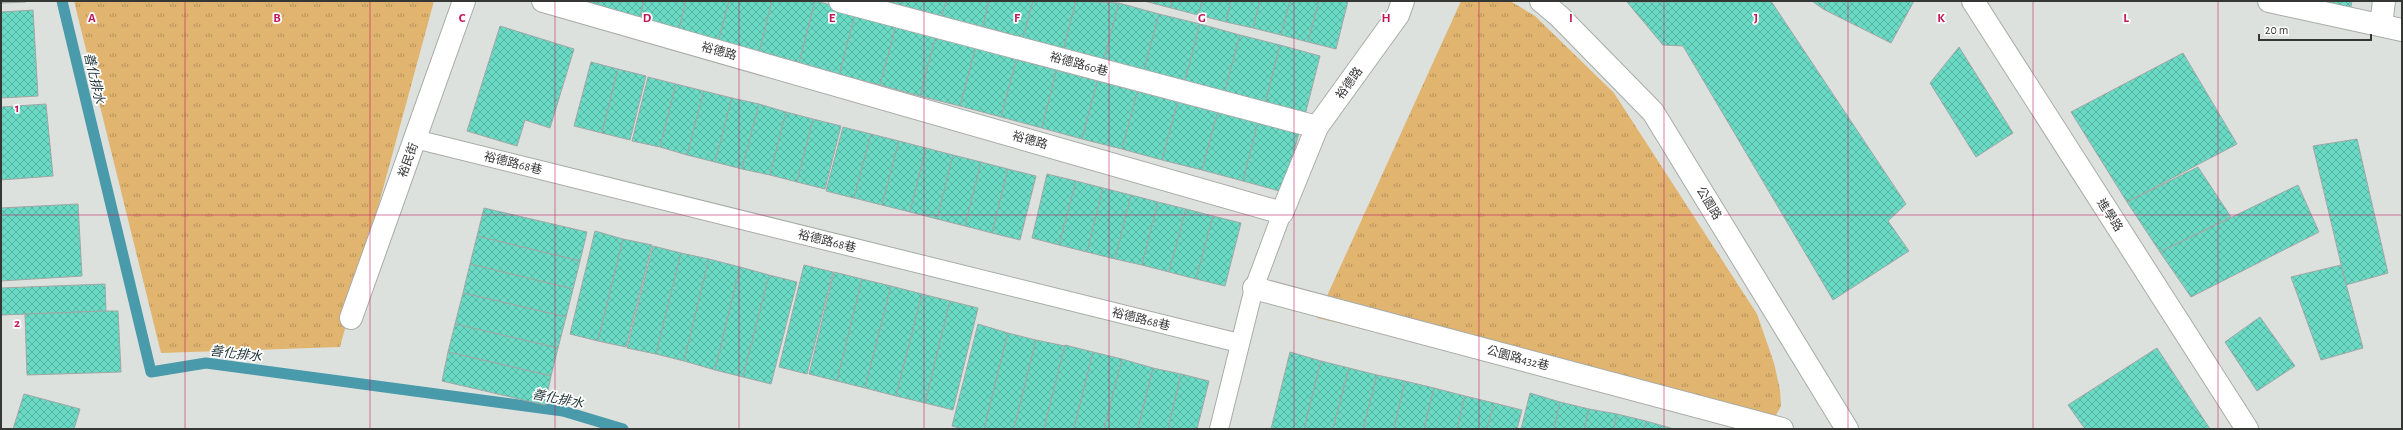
<svg xmlns="http://www.w3.org/2000/svg" width="2403" height="430" font-family="'Alegreya Sans','Noto Sans TC',sans-serif">
  <style>
    .park { fill: url(#park-tufts) }
    .lines { fill: none; stroke-linecap: round; stroke-linejoin: round }
    .stream { stroke: #499aaa; stroke-width: 11 }
    .building { fill: url(#building-cross-hatch); stroke: #a2a7a5 }
    .lane-casing { stroke: #a8aca8; stroke-width: 20 }
    .street-casing { stroke: #a8aca8; stroke-width: 24 }
    .lane { stroke: #fff; stroke-width: 18 }
    .street { stroke: #fff; stroke-width: 22 }
    .grid { fill: none; stroke: #c2185b; stroke-width: 1; stroke-opacity: 0.55 }
    .labels { text-anchor: middle; stroke-width: 3.5; stroke-linejoin: round; paint-order: stroke }
    .street-label { font-size: 12px; fill: #353735; stroke: #fff }
    .water-label { font-size: 13px; font-style: italic; fill: #1c3035; stroke: #fff }
    .grid-label { font-size: 13px; text-anchor: middle; font-weight: bold; fill: #c2185b; stroke: #fff; stroke-width: 3.5; stroke-linejoin: round; paint-order: stroke }
  </style>
  <defs>
    <pattern id="park-tufts" width="24" height="20" patternUnits="userSpaceOnUse"><rect width="24" height="20" fill="#e1b470"/><path d="M3 7l-1-3M5 7V3M7 7l1-3M15 17l-1-3M17 17v-4M19 17l1-3" fill="none" stroke="#b7935d"/></pattern>
    <pattern id="building-cross-hatch" width="8" height="8" patternUnits="userSpaceOnUse"><rect width="8" height="8" fill="#6adac5"/><path d="M0 0l8 8M0 8l8-8" fill="none" stroke="#58b2a1"/></pattern>
  </defs>
  <rect width="100%" height="100%" fill="#dde1dd"/>
  <g class="park">
    <path d="M 74,1 L 434,1 L 340,347 L 161,353 Z"/>
    <path d="M 1461,1 L 1510,1 L 1535,16 L 1614,93 L 1757,314 L 1774,363 L 1780,390 L 1781,406 L 1775,417 L 1758,422 L 1317,318 Z"/>
  </g>
  <g class="lines">
    <path class="stream" d="M 62,1 L 151,372 L 206,363 L 563,411 L 623,429"/>
  </g>
  <g class="building">
    <path d="M 1,1 L 26,1 L 26,2 L 1,3 Z"/>
    <path d="M 562,1 L 599,1 L 597,10 Z"/>
    <path d="M 599,1 L 644,1 L 639,21 L 597,10 Z"/>
    <path d="M 644,1 L 686,1 L 678,32 L 639,21 Z"/>
    <path d="M 686,1 L 729,1 L 718,43 L 678,32 Z"/>
    <path d="M 729,1 L 772,1 L 759,53 L 718,43 Z"/>
    <path d="M 772,1 L 815,1 L 799,64 L 759,53 Z"/>
    <path d="M 815,1 L 856,11 L 839,75 L 799,64 Z"/>
    <path d="M 861,1 L 903,1 L 900,13 Z"/>
    <path d="M 903,1 L 946,1 L 940,24 L 900,13 Z"/>
    <path d="M 946,1 L 989,1 L 981,34 L 940,24 Z"/>
    <path d="M 989,1 L 1033,1 L 1021,45 L 981,34 Z"/>
    <path d="M 1033,1 L 1076,1 L 1062,55 L 1021,45 Z"/>
    <path d="M 1076,1 L 1119,3 L 1102,66 L 1062,55 Z"/>
    <path d="M 1144,1 L 1172,1 L 1171,8 Z"/>
    <path d="M 1172,1 L 1202,1 L 1198,15 L 1171,8 Z"/>
    <path d="M 1202,1 L 1231,1 L 1226,22 L 1198,15 Z"/>
    <path d="M 1231,1 L 1260,1 L 1253,28 L 1226,22 Z"/>
    <path d="M 1260,1 L 1290,1 L 1281,35 L 1253,28 Z"/>
    <path d="M 1290,1 L 1319,1 L 1308,42 L 1281,35 Z"/>
    <path d="M 1319,1 L 1348,1 L 1336,49 L 1308,42 Z"/>
    <path d="M 1771,1 L 1906,204 L 1888,221 L 1909,251 L 1833,300 L 1683,46 L 1663,45 L 1627,2 Z"/>
    <path d="M 1812,1 L 1827,1 L 1823,9 Z"/>
    <path d="M 1827,1 L 1914,1 L 1891,43 L 1823,9 Z"/>
    <path d="M 2302,1 L 2352,1 L 2350,12 Z"/>
    <path d="M 1119,3 L 1159,14 L 1142,77 L 1102,66 Z"/>
    <path d="M 33,10 L 38,96 L 1,98 L 1,12 Z"/>
    <path d="M 856,11 L 897,22 L 880,85 L 839,75 Z"/>
    <path d="M 1159,14 L 1200,24 L 1183,88 L 1142,77 Z"/>
    <path d="M 897,22 L 937,32 L 920,96 L 880,85 Z"/>
    <path d="M 1200,24 L 1240,35 L 1223,98 L 1183,88 Z"/>
    <path d="M 500,26 L 574,49 L 550,128 L 525,120 L 517,146 L 467,131 Z"/>
    <path d="M 937,32 L 977,43 L 960,106 L 920,96 Z"/>
    <path d="M 1240,35 L 1280,45 L 1264,109 L 1223,98 Z"/>
    <path d="M 977,43 L 1018,54 L 1001,117 L 960,106 Z"/>
    <path d="M 1280,45 L 1320,56 L 1304,119 L 1264,109 Z"/>
    <path d="M 1959,47 L 2013,133 L 1976,157 L 1930,83 Z"/>
    <path d="M 2183,53 L 2237,144 L 2127,202 L 2071,112 Z"/>
    <path d="M 1018,54 L 1058,64 L 1042,128 L 1001,117 Z"/>
    <path d="M 591,62 L 618,69 L 602,133 L 574,126 Z"/>
    <path d="M 1058,64 L 1099,75 L 1082,139 L 1042,128 Z"/>
    <path d="M 618,69 L 646,76 L 630,140 L 602,133 Z"/>
    <path d="M 1099,75 L 1139,86 L 1122,149 L 1082,139 Z"/>
    <path d="M 648,77 L 676,84 L 660,147 L 632,141 Z"/>
    <path d="M 676,84 L 704,91 L 687,155 L 660,147 Z"/>
    <path d="M 1139,86 L 1179,97 L 1162,160 L 1122,149 Z"/>
    <path d="M 704,91 L 732,98 L 715,162 L 687,155 Z"/>
    <path d="M 1179,97 L 1219,107 L 1202,170 L 1162,160 Z"/>
    <path d="M 732,98 L 759,104 L 742,169 L 715,162 Z"/>
    <path d="M 46,104 L 53,176 L 1,180 L 1,107 Z"/>
    <path d="M 759,104 L 786,112 L 770,175 L 742,169 Z"/>
    <path d="M 1219,107 L 1259,118 L 1243,181 L 1202,170 Z"/>
    <path d="M 786,112 L 813,119 L 797,182 L 770,175 Z"/>
    <path d="M 1259,118 L 1300,129 L 1283,192 L 1243,181 Z"/>
    <path d="M 813,119 L 841,126 L 825,189 L 797,182 Z"/>
    <path d="M 843,127 L 871,134 L 854,198 L 826,191 Z"/>
    <path d="M 871,134 L 899,141 L 882,205 L 854,198 Z"/>
    <path d="M 2357,139 L 2388,273 L 2346,285 L 2313,146 Z"/>
    <path d="M 899,141 L 926,148 L 910,212 L 882,205 Z"/>
    <path d="M 926,148 L 953,155 L 937,219 L 910,212 Z"/>
    <path d="M 953,155 L 981,162 L 965,226 L 937,219 Z"/>
    <path d="M 981,162 L 1008,169 L 992,233 L 965,226 Z"/>
    <path d="M 2198,167 L 2231,217 L 2160,252 L 2127,202 Z"/>
    <path d="M 1008,169 L 1036,176 L 1020,240 L 992,233 Z"/>
    <path d="M 1047,174 L 1076,181 L 1059,245 L 1032,238 Z"/>
    <path d="M 1076,181 L 1103,188 L 1087,252 L 1059,245 Z"/>
    <path d="M 2298,185 L 2319,232 L 2191,297 L 2160,252 Z"/>
    <path d="M 1103,188 L 1131,195 L 1115,259 L 1087,252 Z"/>
    <path d="M 1131,195 L 1158,202 L 1142,265 L 1115,259 Z"/>
    <path d="M 1158,202 L 1186,209 L 1169,272 L 1142,265 Z"/>
    <path d="M 78,204 L 82,276 L 1,281 L 1,208 Z"/>
    <path d="M 484,208 L 587,232 L 580,261 L 477,236 Z"/>
    <path d="M 1186,209 L 1213,216 L 1196,279 L 1169,272 Z"/>
    <path d="M 1213,216 L 1241,223 L 1225,286 L 1196,279 Z"/>
    <path d="M 595,231 L 623,239 L 598,341 L 570,334 Z"/>
    <path d="M 477,236 L 580,261 L 573,289 L 470,264 Z"/>
    <path d="M 623,239 L 652,245 L 626,347 L 598,341 Z"/>
    <path d="M 653,246 L 681,253 L 656,354 L 627,348 Z"/>
    <path d="M 681,253 L 709,259 L 684,361 L 656,354 Z"/>
    <path d="M 709,259 L 740,267 L 715,370 L 684,361 Z"/>
    <path d="M 470,264 L 573,289 L 566,317 L 463,293 Z"/>
    <path d="M 804,265 L 833,272 L 807,374 L 779,367 Z"/>
    <path d="M 2341,265 L 2363,348 L 2321,360 L 2291,277 Z"/>
    <path d="M 740,267 L 769,275 L 743,377 L 715,370 Z"/>
    <path d="M 834,272 L 862,279 L 837,381 L 809,374 Z"/>
    <path d="M 769,275 L 797,282 L 771,384 L 743,377 Z"/>
    <path d="M 862,279 L 891,286 L 865,388 L 837,381 Z"/>
    <path d="M 105,284 L 106,311 L 1,315 L 1,288 Z"/>
    <path d="M 891,286 L 922,294 L 896,396 L 865,388 Z"/>
    <path d="M 463,293 L 566,317 L 558,348 L 455,324 Z"/>
    <path d="M 922,294 L 950,301 L 925,403 L 896,396 Z"/>
    <path d="M 950,301 L 978,308 L 953,410 L 925,403 Z"/>
    <path d="M 106,311 L 118,311 L 121,372 L 27,375 L 25,314 Z"/>
    <path d="M 2260,317 L 2295,366 L 2257,391 L 2225,342 Z"/>
    <path d="M 455,324 L 558,348 L 551,376 L 448,352 Z"/>
    <path d="M 978,324 L 1008,333 L 984,429 L 962,429 L 952,426 Z"/>
    <path d="M 1008,333 L 1036,340 L 1014,429 L 984,429 Z"/>
    <path d="M 1036,340 L 1065,346 L 1044,429 L 1014,429 Z"/>
    <path d="M 1065,345 L 1093,352 L 1074,429 L 1044,429 Z"/>
    <path d="M 2157,348 L 2210,429 L 2085,429 L 2068,405 Z"/>
    <path d="M 448,352 L 551,376 L 545,405 L 442,381 Z"/>
    <path d="M 1093,352 L 1122,359 L 1104,429 L 1074,429 Z"/>
    <path d="M 1290,352 L 1321,361 L 1304,429 L 1271,429 Z"/>
    <path d="M 1122,359 L 1153,368 L 1138,429 L 1104,429 Z"/>
    <path d="M 1321,361 L 1349,368 L 1333,429 L 1304,429 Z"/>
    <path d="M 1153,368 L 1181,374 L 1168,429 L 1138,429 Z"/>
    <path d="M 1349,368 L 1377,375 L 1363,429 L 1333,429 Z"/>
    <path d="M 1181,374 L 1209,381 L 1197,429 L 1168,429 Z"/>
    <path d="M 1377,375 L 1405,381 L 1394,429 L 1363,429 Z"/>
    <path d="M 1405,381 L 1434,388 L 1424,429 L 1394,429 Z"/>
    <path d="M 1434,388 L 1465,396 L 1457,429 L 1424,429 Z"/>
    <path d="M 1530,393 L 1560,402 L 1554,429 L 1521,429 Z"/>
    <path d="M 24,394 L 80,409 L 74,429 L 13,429 Z"/>
    <path d="M 1465,396 L 1494,403 L 1487,429 L 1457,429 Z"/>
    <path d="M 1560,402 L 1589,409 L 1584,429 L 1554,429 Z"/>
    <path d="M 1494,403 L 1522,410 L 1517,429 L 1487,429 Z"/>
    <path d="M 1589,409 L 1617,414 L 1614,429 L 1584,429 Z"/>
    <path d="M 1617,414 L 1646,421 L 1644,429 L 1614,429 Z"/>
    <path d="M 1646,421 L 1674,429 L 1644,429 Z"/>
  </g>
  <g class="lines">
    <defs>
      <g id="lane">
        <path d="M 415,139 L 1239,343"/>
        <path d="M 1219,429 L 1254,288 L 1282,213"/>
      </g>
      <g id="street">
        <path d="M 543,1 L 1282,213 L 1317,127 L 1398,15 L 1403,1"/>
        <path d="M 840,1 L 1317,127"/>
        <path d="M 1541,1 L 1559,16 L 1653,112 L 1847,429"/>
        <path d="M 1973,1 L 2247,429"/>
        <path d="M 2269,1 L 2402,30"/>
        <path d="M 2381,25 L 2384,1"/>
        <path d="M 1254,288 L 1782,429"/>
        <path d="M 351,318 L 464,1"/>
      </g>
    </defs>
    <use href="#lane" class="lane-casing"/>
    <use href="#street" class="street-casing"/>
    <use href="#lane" class="lane"/>
    <use href="#street" class="street"/>
  </g>
  <path class="grid" d="M 185,1 L 185,429M 370,1 L 370,429M 555,1 L 555,429M 739,1 L 739,429M 924,1 L 924,429M 1109,1 L 1109,429M 1294,1 L 1294,429M 1479,1 L 1479,429M 1664,1 L 1664,429M 1848,1 L 1848,429M 2033,1 L 2033,429M 2218,1 L 2218,429M 1,215 L 2402,215"/>
  <g class="labels">
    <g class="street-label">
      <text transform="translate(719 51) rotate(16)" y="4">裕德路</text>
      <text transform="translate(1079 64) rotate(15)" y="4">裕德路60巷</text>
      <text transform="translate(1349 83) rotate(-54)" y="4">裕德路</text>
      <text transform="translate(1030 140) rotate(16)" y="4">裕德路</text>
      <text transform="translate(408 160) rotate(-70)" y="4">裕民街</text>
      <text transform="translate(513 163) rotate(14)" y="4">裕德路68巷</text>
      <text transform="translate(1709 203) rotate(59)" y="4">公園路</text>
      <text transform="translate(2110 215) rotate(57)" y="4">進學路</text>
      <text transform="translate(827 241) rotate(14)" y="4">裕德路68巷</text>
      <text transform="translate(1141 319) rotate(14)" y="4">裕德路68巷</text>
      <text transform="translate(1518 358) rotate(15)" y="4">公園路432巷</text>
    </g>
    <g class="water-label">
      <text transform="translate(95 78) rotate(77)" y="5">善化排水</text>
      <text transform="translate(236 353) rotate(7)" y="5">善化排水</text>
      <text transform="translate(558 398) rotate(11)" y="5">善化排水</text>
    </g>
  </g>
  <g class="grid-label">
    <text x="92" y="22">A</text>
    <text x="277" y="22">B</text>
    <text x="462" y="22">C</text>
    <text x="647" y="22">D</text>
    <text x="832" y="22">E</text>
    <text x="1017" y="22">F</text>
    <text x="1202" y="22">G</text>
    <text x="1386" y="22">H</text>
    <text x="1571" y="22">I</text>
    <text x="1756" y="22">J</text>
    <text x="1941" y="22">K</text>
    <text x="2126" y="22">L</text>
    <text x="17" y="112">1</text>
    <text x="17" y="327">2</text>
  </g>
  <rect width="2403" height="430" fill="none" stroke="#353735" stroke-width="4"/>
  <path d="M2259 34v6h112v-6" fill="none" stroke="#353735" stroke-width="2"/>
  <text x="2265" y="34" font-size="12" fill="#353735" stroke="#ffffff" stroke-width="3" paint-order="stroke">20 m</text>
</svg>
